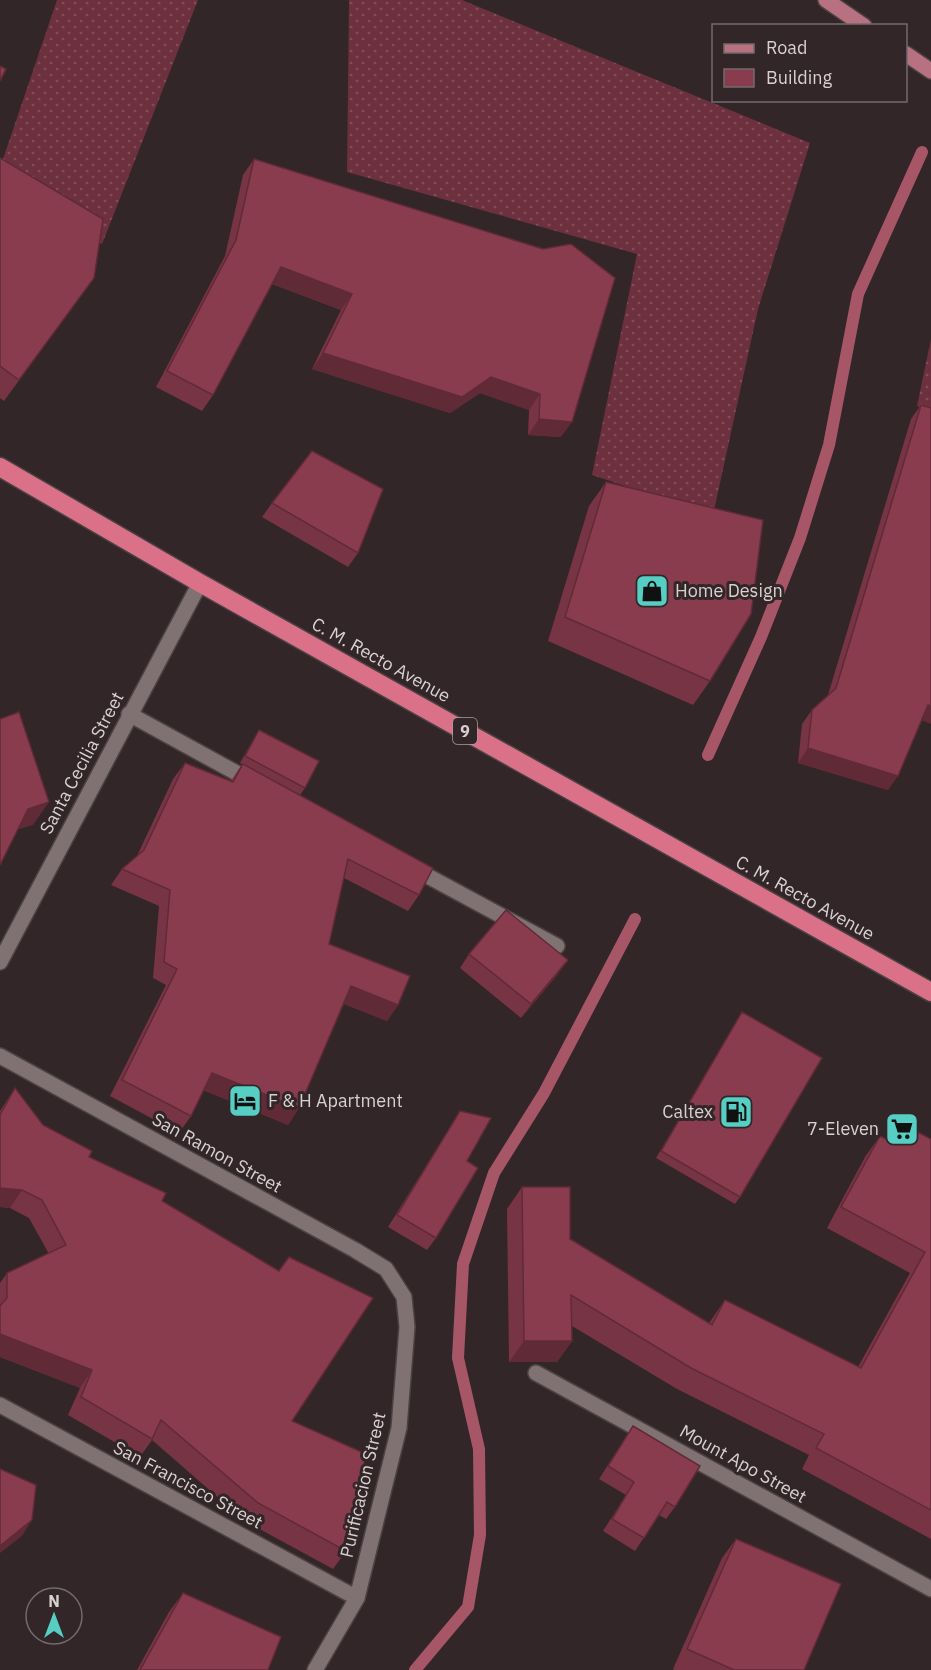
<svg xmlns="http://www.w3.org/2000/svg" width="931" height="1670" font-family="'IBM Plex Sans',sans-serif">
  <style>
    .grass { fill: url(#grass-dots) }
    .lines { fill: none; stroke-linecap: round; stroke-linejoin: round }
    .stream { stroke: #a75668; stroke-width: 12 }
    .minor-casing { stroke: #4b4143; stroke-width: 18 }
    .major-casing { stroke: #4b4143; stroke-width: 18 }
    .highway-casing { stroke: #4b4143; stroke-width: 21 }
    .minor { stroke: #807173; stroke-width: 15 }
    .major { stroke: #b77180; stroke-width: 15 }
    .highway { stroke: #db7188; stroke-width: 18 }
    .wall { fill: #773444 }
    .shaded-wall { fill: #612a37 }
    .building { fill: #8a3c4f; stroke: #612a37; stroke-width: 1.5 }
    .labels { text-anchor: middle; stroke-width: 6; stroke-linejoin: round; paint-order: stroke }
    .shield { fill: #322628; stroke: #a69d9e; stroke-width: 1.5 }
    .shield-label { font-size: 16px; font-weight: bold; fill: #d8d0d1 }
    .poi-label { font-size: 18px; fill: #d8d0d1; stroke: #322628; text-anchor: start }
    .street-label { font-size: 18px; fill: #d8d0d1; stroke: #322628 }
  </style>
  <defs>
    <pattern id="grass-dots" width="8" height="8" patternUnits="userSpaceOnUse" patternTransform="scale(1.5)"><rect width="8" height="8" fill="#6d303e"/><path d="M2 2h.1M6 6h.1" fill="none" stroke="#814d59" stroke-width="1.8" stroke-linecap="round"/></pattern>
  </defs>
  <rect width="100%" height="100%" fill="#322628"/>
  <g class="grass">
    <path d="M 57,0 L 198,0 L 102,244 L 0,185 L 0,168 Z"/>
    <path d="M 349,0 L 462,0 L 810,143 L 758,309 L 713,515 L 592,475 L 637,254 L 347,172 Z"/>
    <path d="M 931,339 L 931,412 L 917,406 Z"/>
  </g>
  <g class="lines">
    <g class="stream">
      <path d="M 708,755 L 761,637 L 800,538 L 829,445 L 858,294 L 922,152"/>
      <path d="M 415,1670 L 468,1607 L 480,1535 L 479,1449 L 458,1358 L 463,1264 L 494,1173 L 544,1093 L 635,919"/>
    </g>
    <defs>
      <g id="minor">
        <path d="M 129,714 L 253,782"/>
        <path d="M 411,867 L 557,946"/>
        <path d="M 0,962 L 200,583"/>
        <path d="M 0,1056 L 355,1250 L 386,1269 L 404,1297 L 407,1327 L 399,1428 L 357,1598 L 315,1670"/>
        <path d="M 536,1373 L 931,1589"/>
        <path d="M 0,1405 L 357,1598"/>
      </g>
      <g id="major">
        <path d="M 826,0 L 864,26"/>
        <path d="M 906,54 L 931,71"/>
      </g>
      <path id="highway" d="M 0,467 L 200,583 L 931,992"/>
    </defs>
    <use href="#minor" class="minor-casing"/>
    <use href="#major" class="major-casing"/>
    <use href="#highway" class="highway-casing"/>
    <use href="#minor" class="minor"/>
    <use href="#major" class="major"/>
    <use href="#highway" class="highway"/>
  </g>
  <g class="wall">
    <path d="M 0,158 L 94,278 L 4,401 L 0,398 Z"/>
    <path d="M 254,159 L 543,249 L 561,437 L 528,435 L 529,410 L 480,393 L 450,413 L 312,369 L 341,310 L 272,284 L 213,395 L 202,411 L 156,387 L 225,256 L 243,175 Z"/>
    <path d="M 921,405 L 922,720 L 888,790 L 798,763 L 802,724 L 812,710 L 828,695 L 911,419 Z"/>
    <path d="M 606,482 L 710,681 L 693,705 L 548,641 L 589,506 Z"/>
    <path d="M 272,503 L 358,553 L 348,567 L 262,517 Z"/>
    <path d="M 259,730 L 305,788 L 300,795 L 419,895 L 408,911 L 344,878 L 329,944 L 398,1005 L 387,1021 L 344,1004 L 299,1108 L 288,1125 L 203,1090 L 191,1116 L 179,1133 L 110,1096 L 166,985 L 153,978 L 159,906 L 111,885 L 122,869 L 137,856 L 173,779 L 185,763 L 231,781 L 242,764 L 240,763 L 254,738 Z"/>
    <path d="M 469,954 L 558,974 L 521,1018 L 460,968 Z"/>
    <path d="M 742,1012 L 740,1197 L 735,1204 L 656,1158 Z"/>
    <path d="M 15,1088 L 43,1125 L 89,1157 L 162,1201 L 292,1421 L 346,1551 L 333,1569 L 245,1521 L 152,1440 L 140,1457 L 68,1415 L 80,1388 L 0,1357 L 0,1283 L 7,1273 L 49,1254 L 29,1218 L 10,1208 L 0,1207 L 0,1111 Z"/>
    <path d="M 460,1111 L 467,1161 L 436,1238 L 427,1250 L 388,1227 L 452,1124 Z"/>
    <path d="M 902,1124 L 931,1139 L 931,1539 L 802,1469 L 809,1455 L 677,1389 L 572,1326 L 572,1341 L 557,1362 L 509,1362 L 507,1209 L 522,1187 L 570,1239 L 709,1323 L 725,1300 L 858,1367 L 910,1273 L 827,1228 L 865,1157 L 880,1136 L 890,1141 Z"/>
    <path d="M 633,1426 L 675,1507 L 666,1519 L 659,1515 L 635,1551 L 603,1531 L 626,1495 L 599,1479 Z"/>
    <path d="M 736,1539 L 804,1670 L 675,1670 L 673,1669 L 722,1558 Z"/>
    <path d="M 183,1593 L 268,1670 L 137,1670 L 169,1612 Z"/>
  </g>
  <g class="shaded-wall">
    <path d="M 281,267 L 352,294 L 341,310 L 270,283 Z"/>
    <path d="M 323,353 L 491,377 L 540,394 L 529,410 L 480,393 L 450,413 L 312,369 Z"/>
    <path d="M 539,419 L 572,422 L 561,437 L 528,435 Z"/>
    <path d="M 928,705 L 931,706 L 931,724 L 918,719 Z"/>
    <path d="M 808,748 L 898,776 L 888,790 L 798,763 Z"/>
    <path d="M 49,802 L 33,825 L 13,831 L 28,809 Z"/>
    <path d="M 568,960 L 558,974 L 521,1018 L 531,1004 Z"/>
    <path d="M 351,986 L 398,1005 L 387,1021 L 340,1002 Z"/>
    <path d="M 212,1073 L 299,1108 L 288,1125 L 201,1089 Z"/>
    <path d="M 0,1188 L 22,1190 L 10,1208 L 0,1207 Z"/>
    <path d="M 0,1334 L 92,1370 L 80,1388 L 0,1357 Z"/>
    <path d="M 524,1341 L 572,1341 L 557,1362 L 509,1362 Z"/>
    <path d="M 32,1520 L 22,1536 L 0,1553 L 0,1546 Z"/>
  </g>
  <g class="building">
    <path d="M 0,66 L 6,69 L 0,81 Z"/>
    <path d="M 0,158 L 103,219 L 94,278 L 19,380 L 0,366 Z"/>
    <path d="M 254,159 L 543,249 L 571,244 L 615,278 L 572,422 L 539,419 L 540,394 L 491,377 L 462,397 L 323,353 L 352,294 L 281,267 L 213,395 L 167,371 L 236,240 Z"/>
    <path d="M 921,405 L 931,408 L 931,706 L 928,705 L 898,776 L 808,748 L 812,710 L 836,688 Z"/>
    <path d="M 312,451 L 383,489 L 358,553 L 272,503 Z"/>
    <path d="M 606,482 L 763,520 L 751,614 L 710,681 L 565,617 Z"/>
    <path d="M 19,712 L 49,802 L 28,809 L 0,865 L 0,719 Z"/>
    <path d="M 259,730 L 319,761 L 305,788 L 245,756 Z"/>
    <path d="M 185,763 L 233,782 L 243,764 L 433,868 L 419,895 L 348,859 L 329,944 L 410,976 L 398,1005 L 351,986 L 299,1108 L 212,1073 L 191,1116 L 122,1080 L 177,969 L 164,962 L 170,890 L 122,869 L 144,850 Z"/>
    <path d="M 506,910 L 568,960 L 531,1004 L 469,954 Z"/>
    <path d="M 742,1012 L 822,1058 L 740,1197 L 661,1151 Z"/>
    <path d="M 15,1088 L 43,1125 L 92,1151 L 89,1157 L 166,1193 L 162,1201 L 279,1271 L 289,1257 L 373,1298 L 292,1421 L 366,1454 L 346,1551 L 258,1503 L 161,1420 L 152,1439 L 81,1397 L 92,1370 L 0,1334 L 0,1306 L 7,1298 L 7,1273 L 66,1245 L 42,1200 L 22,1190 L 0,1188 L 0,1115 Z"/>
    <path d="M 460,1111 L 491,1118 L 467,1161 L 478,1168 L 436,1238 L 397,1215 Z"/>
    <path d="M 902,1124 L 931,1139 L 931,1510 L 816,1448 L 824,1434 L 691,1368 L 571,1295 L 572,1341 L 524,1341 L 522,1187 L 570,1187 L 570,1239 L 712,1325 L 725,1300 L 861,1368 L 925,1252 L 841,1207 L 880,1136 L 895,1144 Z"/>
    <path d="M 633,1426 L 700,1466 L 675,1507 L 667,1502 L 644,1538 L 612,1519 L 634,1482 L 608,1466 Z"/>
    <path d="M 0,1469 L 36,1485 L 32,1520 L 0,1546 Z"/>
    <path d="M 736,1539 L 841,1584 L 804,1670 L 734,1670 L 687,1649 Z"/>
    <path d="M 183,1593 L 281,1637 L 268,1670 L 140,1670 Z"/>
  </g>
  <defs>
    <symbol id="shop-square" viewBox="-11 -11 22 22"><rect x="-9" y="-9" width="18" height="18" rx="4" fill="#56cec3" stroke="#322628"/><path d="M-5-2.5h2.3a2.7 3.5 0 0 1 5.4 0H5L5.5 6h-11ZM-1.5-2.5h3a1.5 2.3 0 0 0-3 0Z" fill="#111"/></symbol>
    <symbol id="hotel-square" viewBox="-11 -11 22 22"><rect x="-9" y="-9" width="18" height="18" rx="4" fill="#56cec3" stroke="#322628"/><path d="M-6-4.5h1.5V1H6V5H4.5V3h-9V5H-6ZM-4 0a1.8 1.8 0 1 1 3.6 0ZM.5 0V-2.5h3Q6-2.5 6 0Z" fill="#111"/></symbol>
    <symbol id="fuel-square" viewBox="-11 -11 22 22"><rect x="-9" y="-9" width="18" height="18" rx="4" fill="#56cec3" stroke="#322628"/><path d="M-5.5-6h7V0h2V4h1.3V-2.5L3-4.5l.8-.8L6-3V5H2.5V1h-1V6h-7ZM-4.2-4.7v3.2H.2V-4.7Z" fill="#111"/></symbol>
    <symbol id="supermarket-square" viewBox="-11 -11 22 22"><rect x="-9" y="-9" width="18" height="18" rx="4" fill="#56cec3" stroke="#322628"/><path d="M-6-5.5h2.5l.6 2H6L4.5 2H-2.5L-4.4-4H-6ZM-1.5 3.2a1.3 1.3 0 1 0 .1 0ZM3 3.2a1.3 1.3 0 1 0 .1 0Z" fill="#111"/></symbol>
  </defs>
  <g fill-rule="evenodd">
    <use href="#shop-square" x="633" y="572" width="38" height="38"/>
    <use href="#hotel-square" x="226" y="1082" width="38" height="38"/>
    <use href="#fuel-square" x="717" y="1093" width="38" height="38"/>
    <use href="#supermarket-square" x="883" y="1110" width="38" height="38"/>
  </g>
  <g class="labels">
    <rect class="shield" x="453" y="718" width="24" height="26" rx="4.5"/>
    <g class="shield-label">
      <text x="465" y="737">9</text>
    </g>
    <g class="poi-label">
      <text x="675" y="597">Home Design</text>
      <text x="268" y="1107">F &amp; H Apartment</text>
      <text x="713" y="1118" text-anchor="end">Caltex</text>
      <text x="879" y="1135" text-anchor="end">7-Eleven</text>
    </g>
    <g class="street-label">
      <text transform="translate(381 660) rotate(29)" y="6">C. M. Recto Avenue</text>
      <text transform="translate(82 763) rotate(-62)" y="6">Santa Cecilia Street</text>
      <text transform="translate(805 898) rotate(29)" y="6">C. M. Recto Avenue</text>
      <text transform="translate(217 1153) rotate(29)" y="6">San Ramon Street</text>
      <text transform="translate(743 1464) rotate(29)" y="6">Mount Apo Street</text>
      <text transform="translate(188 1485) rotate(28)" y="6">San Francisco Street</text>
      <text transform="translate(363 1485) rotate(-77)" y="6">Purificacion Street</text>
    </g>
  </g>
  <rect x="712" y="24" width="195" height="78" fill="#322628" stroke="#746a6c" stroke-width="1.5"/>
  <rect x="724" y="44" width="30" height="9" fill="#b77180" stroke="#746a6c" stroke-width="1.5"/>
  <text x="766" y="54" font-size="18" fill="#d8d0d1">Road</text>
  <rect x="724" y="69" width="30" height="18" fill="#8a3c4f" stroke="#746a6c" stroke-width="1.5"/>
  <text x="766" y="84" font-size="18" fill="#d8d0d1">Building</text>
  <g transform="translate(54 1616)"><circle r="28" fill="#322628" stroke="#746a6c" stroke-width="1.5"/>
  <path d="M0-4.5L10 22L0 15L-10 22Z" fill="#56cec3"/>
  <text y="-9" font-size="16" font-weight="bold" text-anchor="middle" fill="#d8d0d1">N</text>
  </g>
</svg>
